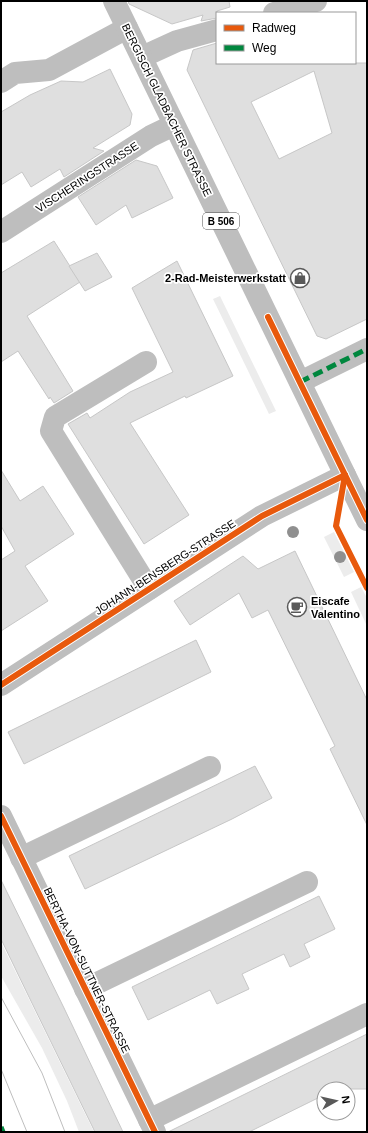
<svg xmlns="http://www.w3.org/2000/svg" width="368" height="1133" font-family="Helvetica,sans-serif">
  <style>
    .green { fill: #ececec }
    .building { fill: #dfdfdf; stroke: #c7c7c7; fill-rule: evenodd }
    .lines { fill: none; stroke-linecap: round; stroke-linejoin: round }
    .minor { stroke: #bebebe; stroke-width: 22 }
    .major { stroke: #bebebe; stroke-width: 22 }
    .tram { stroke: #bebebe; stroke-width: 1 }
    .quiet { stroke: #00873e; stroke-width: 5; stroke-dasharray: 10 5; stroke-linecap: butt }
    .cycleway-casing { stroke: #fff; stroke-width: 8 }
    .cycleway { stroke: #e8590c; stroke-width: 6 }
    .tree { fill: #8f8f8f }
    .labels { text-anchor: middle; stroke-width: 3.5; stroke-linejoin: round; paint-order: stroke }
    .shield { fill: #fff; stroke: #4c4c4c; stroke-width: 1 }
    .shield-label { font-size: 10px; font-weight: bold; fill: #000 }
    .street-label { font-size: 11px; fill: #000; stroke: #fff }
    .poi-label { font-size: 11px; font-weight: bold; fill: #000; stroke: #fff; text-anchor: end }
  </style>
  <rect width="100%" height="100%" fill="#fff"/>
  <g class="green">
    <path d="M 220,296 L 276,411 L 269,414 L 213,299 Z"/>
    <path d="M 334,532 L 354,572 L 344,577 L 324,537 Z"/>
    <path d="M 361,587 L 367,598 L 367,626 L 351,592 Z"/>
    <path d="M 1,942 L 94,1132 L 79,1132 L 67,1101 L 42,1048 L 1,976 Z"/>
  </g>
  <g class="building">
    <path d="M 128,1 L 229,1 L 230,7 L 217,11 L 217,18 L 201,21 L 203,15 L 172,24 L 129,4 Z"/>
    <path d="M 217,43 L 217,63 L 367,63 L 367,319 L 326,339 L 317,336 L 187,70 L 193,50 ZM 314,71 L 332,133 L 279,159 L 251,102 Z"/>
    <path d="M 110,69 L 132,114 L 130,125 L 93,148 L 104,151 L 64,177 L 60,169 L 31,187 L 22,172 L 1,185 L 1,112 L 30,95 L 61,81 L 83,82 Z"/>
    <path d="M 136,160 L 157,166 L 173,198 L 132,218 L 126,205 L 96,225 L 78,197 Z"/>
    <path d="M 54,241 L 80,282 L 27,316 L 73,391 L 54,403 L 50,397 L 49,399 L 18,351 L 1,362 L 1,273 Z"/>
    <path d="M 97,253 L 112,277 L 85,291 L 69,266 Z"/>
    <path d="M 177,261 L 233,376 L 186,398 L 185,396 L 130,423 L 189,515 L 144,544 L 68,424 L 87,413 L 90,418 L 130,392 L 173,372 L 132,288 Z"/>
    <path d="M 1,470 L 20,501 L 43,486 L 74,534 L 25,566 L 48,601 L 1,631 L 1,560 L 15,551 L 1,526 Z"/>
    <path d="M 295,551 L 367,700 L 367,825 L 330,749 L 335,746 L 268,610 L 252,618 L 239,593 L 190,625 L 174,601 L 243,556 L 258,569 Z"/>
    <path d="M 196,640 L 211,672 L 24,764 L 8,732 Z"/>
    <path d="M 255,766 L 272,798 L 232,819 L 85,889 L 69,856 Z"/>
    <path d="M 1,880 L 64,1008 L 123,1132 L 95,1132 L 29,997 L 1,939 Z"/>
    <path d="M 319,896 L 335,929 L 304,944 L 310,957 L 290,967 L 284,954 L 242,974 L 249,989 L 217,1004 L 210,990 L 148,1020 L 132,987 Z"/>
    <path d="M 367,1034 L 367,1089 L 324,1089 L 324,1095 L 249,1132 L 168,1132 Z"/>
  </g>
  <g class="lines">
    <g class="minor">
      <path d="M 274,13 L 316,1"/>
      <path d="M 142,57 L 177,41 L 217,30"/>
      <path d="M 1,82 L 15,73 L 49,70 L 127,28"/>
      <path d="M 1,232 L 151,136 L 174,125"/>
      <path d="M 146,362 L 55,417 L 51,431 L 149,589"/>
      <path d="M 300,382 L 367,349"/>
      <path d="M 1,685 L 262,516 L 345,475"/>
      <path d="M 1,816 L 155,1132"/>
      <path d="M 21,858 L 210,767"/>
      <path d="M 85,989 L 307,882"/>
      <path d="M 149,1120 L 367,1014"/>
    </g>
    <path class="major" d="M 114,1 L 367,520"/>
    <g class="tram">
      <path d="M 1,997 L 42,1073 L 65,1132"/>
      <path d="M 1,1069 L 27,1132"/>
    </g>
    <g class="quiet">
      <path d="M 300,382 L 367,349"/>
      <path d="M 1,1127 L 3,1132"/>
    </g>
    <defs>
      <g id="cycleway">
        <path d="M 268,317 L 367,520"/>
        <path d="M 345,475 L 336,526 L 367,588"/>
        <path d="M 1,685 L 262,516 L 345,475"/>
        <path d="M 1,816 L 155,1132"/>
      </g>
    </defs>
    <use href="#cycleway" class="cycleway-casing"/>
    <use href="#cycleway" class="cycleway"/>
  </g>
  <g class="tree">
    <circle cx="293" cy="532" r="6"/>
    <circle cx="340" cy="557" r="6"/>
  </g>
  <defs>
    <symbol id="shop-ring" viewBox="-11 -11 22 22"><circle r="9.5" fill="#fff" stroke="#595959" stroke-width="1.5"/><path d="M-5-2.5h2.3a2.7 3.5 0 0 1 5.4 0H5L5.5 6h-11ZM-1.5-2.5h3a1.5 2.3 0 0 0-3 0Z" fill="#595959"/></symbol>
    <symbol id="cafe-ring" viewBox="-11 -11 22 22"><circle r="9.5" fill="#fff" stroke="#595959" stroke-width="1.5"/><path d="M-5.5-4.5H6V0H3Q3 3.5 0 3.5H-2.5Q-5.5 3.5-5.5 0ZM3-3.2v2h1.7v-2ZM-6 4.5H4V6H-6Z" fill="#595959"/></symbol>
  </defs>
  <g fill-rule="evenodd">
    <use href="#shop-ring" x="289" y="267" width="22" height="22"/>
    <use href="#cafe-ring" x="286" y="596" width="22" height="22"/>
  </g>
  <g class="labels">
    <rect class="shield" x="203" y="213" width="36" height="16" rx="3"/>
    <g class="shield-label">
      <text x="221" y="225">B 506</text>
    </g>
    <g class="street-label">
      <text transform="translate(167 110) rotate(64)" y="4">BERGISCH GLADBACHER STRASSE</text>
      <text transform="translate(87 177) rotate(-33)" y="4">VISCHERINGSTRASSE</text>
      <text transform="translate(165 567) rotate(-33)" y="4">JOHANN-BENSBERG-STRASSE</text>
      <text transform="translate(87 970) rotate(64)" y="4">BERTHA-VON-SUTTNER-STRASSE</text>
    </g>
    <g class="poi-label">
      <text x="286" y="282">2-Rad-Meisterwerkstatt</text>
      <text x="311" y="605" text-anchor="start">Eiscafe<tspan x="311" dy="13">Valentino</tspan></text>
    </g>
  </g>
  <rect width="368" height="1133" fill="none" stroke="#000000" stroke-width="4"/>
  <rect x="216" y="12" width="140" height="52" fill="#ffffff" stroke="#999999"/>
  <rect x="224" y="25" width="20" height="6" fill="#e8590c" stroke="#999999"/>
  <text x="252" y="32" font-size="12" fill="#000000">Radweg</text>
  <rect x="224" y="45" width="20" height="6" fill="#00873e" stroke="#999999"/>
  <text x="252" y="52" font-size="12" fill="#000000">Weg</text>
  <g transform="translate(336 1101) rotate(82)"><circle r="19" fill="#ffffff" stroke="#999999"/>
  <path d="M0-3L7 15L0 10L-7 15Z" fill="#595959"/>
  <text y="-6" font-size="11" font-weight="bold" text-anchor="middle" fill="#000000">N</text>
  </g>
</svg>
